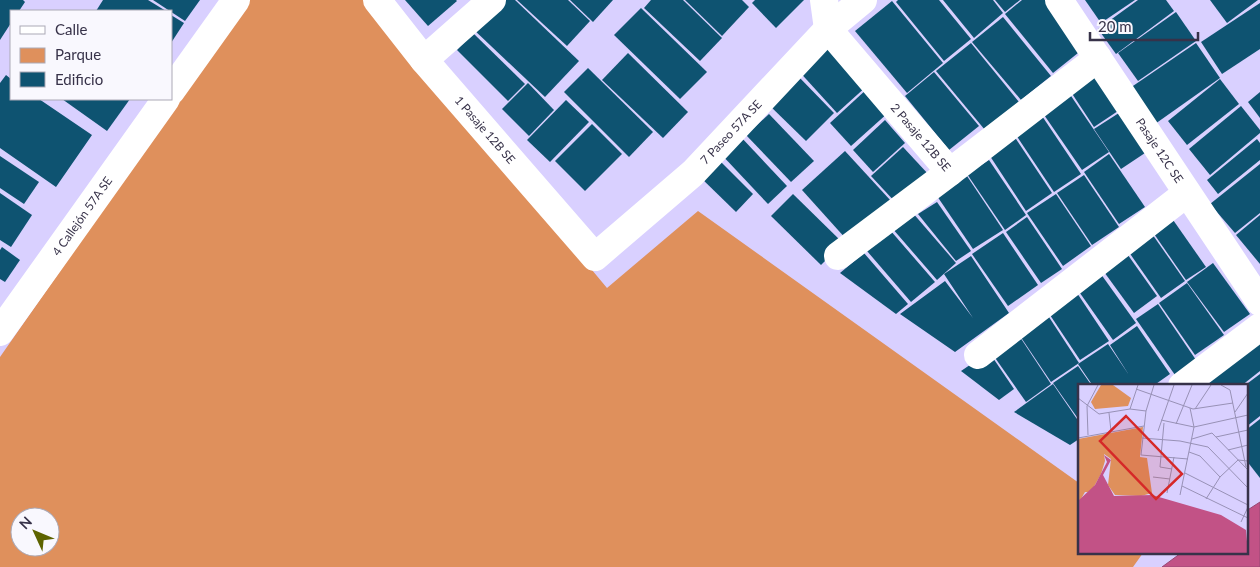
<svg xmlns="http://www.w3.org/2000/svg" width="1260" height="567" font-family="Lato,sans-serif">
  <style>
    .green { fill: #df905c; fill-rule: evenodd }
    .water { fill: #c25286; stroke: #984874 }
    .building { fill: #0e5371 }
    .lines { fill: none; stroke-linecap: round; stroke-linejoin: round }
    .street { stroke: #fff; stroke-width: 28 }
    .labels { text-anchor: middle; stroke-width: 5; stroke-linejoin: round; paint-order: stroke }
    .street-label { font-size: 12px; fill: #373249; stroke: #f9f8fe }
    .inset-road { fill: none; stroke: #9891b6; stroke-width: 1 }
    .view { fill: #d62828; fill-opacity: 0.15; stroke: #d62828; stroke-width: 2.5 }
    .inset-edge { fill: none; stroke: #373249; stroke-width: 2.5 }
  </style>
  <rect width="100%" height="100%" fill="#d9d0ff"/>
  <path class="green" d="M 249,0 L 367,0 L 607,288 L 698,211 L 1079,483 L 1079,553 L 1143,553 L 1133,567 L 0,567 L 0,357 ZM 20,517 L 50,517 L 50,547 L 20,547 Z"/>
  <path class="water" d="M 1260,502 L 1260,567 L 1162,567 L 1181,553 L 1246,553 L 1246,511 Z"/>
  <g class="building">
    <path d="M 0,0 L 23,0 L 25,2 L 19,11 L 11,11 L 11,23 L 0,40 Z"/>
    <path d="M 103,0 L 148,0 L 166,11 L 96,11 Z"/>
    <path d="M 153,0 L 200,0 L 185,21 Z"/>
    <path d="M 405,0 L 456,0 L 457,1 L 428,26 Z"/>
    <path d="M 498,0 L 515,0 L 579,61 L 545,97 L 472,28 Z"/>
    <path d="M 517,0 L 568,0 L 590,21 L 567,46 Z"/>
    <path d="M 570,0 L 613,0 L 593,22 Z"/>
    <path d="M 651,0 L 683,0 L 722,38 L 700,61 L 644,8 Z"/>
    <path d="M 685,0 L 742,0 L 749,7 L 722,36 Z"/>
    <path d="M 755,0 L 804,0 L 776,28 L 752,3 Z"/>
    <path d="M 898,0 L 939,0 L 971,39 L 944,61 L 896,2 Z"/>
    <path d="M 943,0 L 993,0 L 1003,13 L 974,38 Z"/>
    <path d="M 995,0 L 1020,0 L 1005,12 Z"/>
    <path d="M 1022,0 L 1050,0 L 1088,45 L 1053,73 L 1005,14 Z"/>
    <path d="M 1085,0 L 1135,0 L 1101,23 Z"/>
    <path d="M 1138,0 L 1166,0 L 1174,11 L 1116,54 L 1098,29 Z"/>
    <path d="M 1210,0 L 1258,0 L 1227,23 Z"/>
    <path d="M 892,1 L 943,63 L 907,93 L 855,31 Z"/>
    <path d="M 1260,3 L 1260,49 L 1222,74 L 1201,42 Z"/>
    <path d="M 641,8 L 707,72 L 680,99 L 614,35 Z"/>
    <path d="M 1176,12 L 1196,41 L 1138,81 L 1118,53 Z"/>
    <path d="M 171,15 L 184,23 L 171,43 Z"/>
    <path d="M 1003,17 L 1051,76 L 1021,100 L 972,42 Z"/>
    <path d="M 473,33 L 525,84 L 508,101 L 457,50 Z"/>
    <path d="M 827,41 L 868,85 L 837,113 L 796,68 Z"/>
    <path d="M 971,43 L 1019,102 L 985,130 L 936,71 Z"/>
    <path d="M 1196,43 L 1220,78 L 1155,124 L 1130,88 Z"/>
    <path d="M 628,53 L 688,112 L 663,138 L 602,80 Z"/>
    <path d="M 588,68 L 653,132 L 629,157 L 564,92 Z"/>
    <path d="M 1095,71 L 1121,109 L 1094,127 L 1069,89 Z"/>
    <path d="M 934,72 L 979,126 L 949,150 L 905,96 Z"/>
    <path d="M 796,74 L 834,113 L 806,141 L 767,103 Z"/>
    <path d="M 6,75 L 11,79 L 11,99 L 39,99 L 92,135 L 56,187 L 0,148 L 0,83 Z"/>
    <path d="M 1220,79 L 1239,104 L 1187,145 L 1168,121 Z"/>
    <path d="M 528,83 L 554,110 L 529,136 L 502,109 Z"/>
    <path d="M 868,88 L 889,112 L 851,146 L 830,123 Z"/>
    <path d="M 1067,90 L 1109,152 L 1082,170 L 1040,109 Z"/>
    <path d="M 1260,92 L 1260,118 L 1248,102 Z"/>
    <path d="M 62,99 L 130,99 L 107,131 Z"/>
    <path d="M 566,100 L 589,122 L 550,162 L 527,140 Z"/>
    <path d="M 1241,106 L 1260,130 L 1260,133 L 1210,175 L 1189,149 Z"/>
    <path d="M 1038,110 L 1081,174 L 1054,192 L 1012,129 Z"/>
    <path d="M 1122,111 L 1148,151 L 1121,169 L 1094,129 Z"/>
    <path d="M 769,114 L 814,161 L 791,182 L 746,135 Z"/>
    <path d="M 885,120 L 905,143 L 873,172 L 853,150 Z"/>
    <path d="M 592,124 L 622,154 L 585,191 L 555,161 Z"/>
    <path d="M 739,135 L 787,186 L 768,204 L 720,153 Z"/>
    <path d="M 1014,136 L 1052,193 L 1026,211 L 988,153 Z"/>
    <path d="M 1257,139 L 1260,143 L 1260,160 L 1218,194 L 1207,180 Z"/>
    <path d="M 903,147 L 929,175 L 897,204 L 871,176 Z"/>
    <path d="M 845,151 L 891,201 L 847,240 L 802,190 Z"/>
    <path d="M 1109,154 L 1145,207 L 1119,224 L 1084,172 Z"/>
    <path d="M 0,156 L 39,182 L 24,204 L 0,188 Z"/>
    <path d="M 716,157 L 753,194 L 736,212 L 698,175 Z"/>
    <path d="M 989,160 L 1026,215 L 1005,230 L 967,174 Z"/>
    <path d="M 1260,164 L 1260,213 L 1235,233 L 1210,204 Z"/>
    <path d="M 1084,175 L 1119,227 L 1092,245 L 1057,193 Z"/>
    <path d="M 967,176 L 1003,230 L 973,249 L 937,196 Z"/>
    <path d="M 0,193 L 32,215 L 11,247 L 0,240 Z"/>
    <path d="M 793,194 L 843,243 L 821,265 L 771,216 Z"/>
    <path d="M 1056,194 L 1091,246 L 1063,266 L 1027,213 Z"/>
    <path d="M 937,202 L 971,251 L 956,261 L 918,214 Z"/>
    <path d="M 912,212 L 956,263 L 937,280 L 892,228 Z"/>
    <path d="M 1260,215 L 1260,264 L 1236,235 Z"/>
    <path d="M 1027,217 L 1062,269 L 1041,283 L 1006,232 Z"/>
    <path d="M 1171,217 L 1206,267 L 1186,280 L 1152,231 Z"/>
    <path d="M 890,230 L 935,282 L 911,302 L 867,251 Z"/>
    <path d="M 1150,231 L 1185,281 L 1161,298 L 1126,248 Z"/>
    <path d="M 1003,233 L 1038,285 L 1008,306 L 972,254 Z"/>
    <path d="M 2,247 L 20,260 L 5,282 L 0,279 L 0,250 Z"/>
    <path d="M 1123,248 L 1157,296 L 1134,313 L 1099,265 Z"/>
    <path d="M 864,253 L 908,304 L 896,314 L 840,273 Z"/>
    <path d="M 971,256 L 1009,313 L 955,352 L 900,314 L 945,281 L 973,318 L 944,274 Z"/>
    <path d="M 1213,263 L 1250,314 L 1224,332 L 1187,282 Z"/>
    <path d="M 1098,270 L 1136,323 L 1113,340 L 1075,286 Z"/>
    <path d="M 1187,283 L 1224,335 L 1195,355 L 1159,303 Z"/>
    <path d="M 1077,293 L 1109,341 L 1080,360 L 1048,312 Z"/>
    <path d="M 1158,304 L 1196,360 L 1175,375 L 1136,319 Z"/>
    <path d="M 1047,314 L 1079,363 L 1051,382 L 1018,333 Z"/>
    <path d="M 1137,326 L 1170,374 L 1153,386 L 1093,386 L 1078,364 L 1108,344 L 1129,375 L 1110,345 Z"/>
    <path d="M 1018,334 L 1051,384 L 1026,402 L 991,352 Z"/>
    <path d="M 1260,343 L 1260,371 L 1241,386 L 1190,386 Z"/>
    <path d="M 989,352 L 1014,389 L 999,400 L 961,371 Z"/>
    <path d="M 1078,366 L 1092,386 L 1079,386 L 1079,420 L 1053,383 Z"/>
    <path d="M 1260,374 L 1260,416 L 1246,427 L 1246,386 L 1244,386 Z"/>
    <path d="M 1053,384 L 1079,422 L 1079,439 L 1070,445 L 1014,412 Z"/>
    <path d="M 1260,419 L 1260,478 L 1246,460 L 1246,430 Z"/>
  </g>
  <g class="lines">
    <g class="street">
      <path id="s1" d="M 377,0 L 424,60 L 595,257 L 693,173 L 828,29 L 863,0"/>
      <path id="s2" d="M 824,0 L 828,29 L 950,172 L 1098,58"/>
      <path id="s3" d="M 1059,0 L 1260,302"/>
      <path d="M 424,60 L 492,0"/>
      <path d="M 171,91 L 236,0"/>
      <path d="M 838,256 L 950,172"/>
      <path id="s4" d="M 0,332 L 166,99"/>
      <path d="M 978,355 L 1187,193"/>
      <path d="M 1182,386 L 1260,327"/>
    </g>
  </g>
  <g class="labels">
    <g class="street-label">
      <text dy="4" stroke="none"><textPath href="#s1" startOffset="169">1 Pasaje 12B SE</textPath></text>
      <text dy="4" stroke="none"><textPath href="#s1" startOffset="522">7 Paseo 57A SE</textPath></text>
      <text dy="4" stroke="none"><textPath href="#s2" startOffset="172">2 Pasaje 12B SE</textPath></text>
      <text dy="4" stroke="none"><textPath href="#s3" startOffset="181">Pasaje 12C SE</textPath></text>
      <text dy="4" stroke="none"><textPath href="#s4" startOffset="142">4 Callejón 57A SE</textPath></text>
    </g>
  </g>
  <g transform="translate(1078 384)">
    <rect width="170" height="170" fill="#d9d0ff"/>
    <path d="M 23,1 L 35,1 L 53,14 L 50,22 L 17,25 L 13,18 ZM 65,43 L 62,73 L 69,74 L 74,109 L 63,112 L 37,111 L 30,101 L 33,75 L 26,70 L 27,77 L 23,90 L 13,108 L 7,108 L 0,120 L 0,55 Z" fill="#df905c"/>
    <path d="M 26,71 L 33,76 L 25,91 L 36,112 L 74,111 L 143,131 L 168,146 L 170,169 L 0,169 L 0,117 L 17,101 L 29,78 Z" fill="#c25286"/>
    <path class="inset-road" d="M 76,1 L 68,27 L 63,71 L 110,75M 143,1 L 152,6 L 168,83M 58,5 L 115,25 L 155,19M 0,14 L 21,30 L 52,25 L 68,27M 52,25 L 60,1M 117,25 L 133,1M 157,28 L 170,9M 31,29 L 33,47M 83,36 L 116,43 L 170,31M 86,39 L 82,83 L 94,85M 98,40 L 114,1M 80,47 L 96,1M 10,51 L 9,22 L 20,1M 138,53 L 170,46M 0,54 L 66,42M 64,54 L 102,57 L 130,63 L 170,104M 114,55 L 134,49 L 170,86M 150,66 L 170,61M 111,68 L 122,72 L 142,93M 107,89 L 170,121M 75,93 L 92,95M 104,102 L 170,134M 89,109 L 96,73M 102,111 L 116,43 L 112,24M 128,115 L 142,93 L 160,76 L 170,77M 163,138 L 170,123"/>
    <path class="view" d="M 48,32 L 104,90 L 78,115 L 22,57 Z"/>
    <rect width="170" height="170" class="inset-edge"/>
  </g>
  <rect x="10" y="10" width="162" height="90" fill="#f9f8fe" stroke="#aba9b6"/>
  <rect x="20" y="26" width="25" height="8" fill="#ffffff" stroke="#aba9b6"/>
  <text x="55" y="35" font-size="15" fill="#373249">Calle</text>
  <rect x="20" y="48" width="25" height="15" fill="#df905c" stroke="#aba9b6"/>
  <text x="55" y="60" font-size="15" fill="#373249">Parque</text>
  <rect x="20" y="72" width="25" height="15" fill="#0e5371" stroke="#aba9b6"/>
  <text x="55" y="85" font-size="15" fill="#373249">Edificio</text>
  <g transform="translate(35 532) rotate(314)"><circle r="24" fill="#f9f8fe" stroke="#aba9b6"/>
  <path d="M0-4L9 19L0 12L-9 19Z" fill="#5d6300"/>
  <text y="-8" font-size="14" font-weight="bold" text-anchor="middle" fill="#373249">N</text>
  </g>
  <path d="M1090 32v8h108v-8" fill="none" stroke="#373249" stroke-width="2.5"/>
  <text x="1098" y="32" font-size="15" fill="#373249" stroke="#f9f8fe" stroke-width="4" paint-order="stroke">20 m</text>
</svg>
